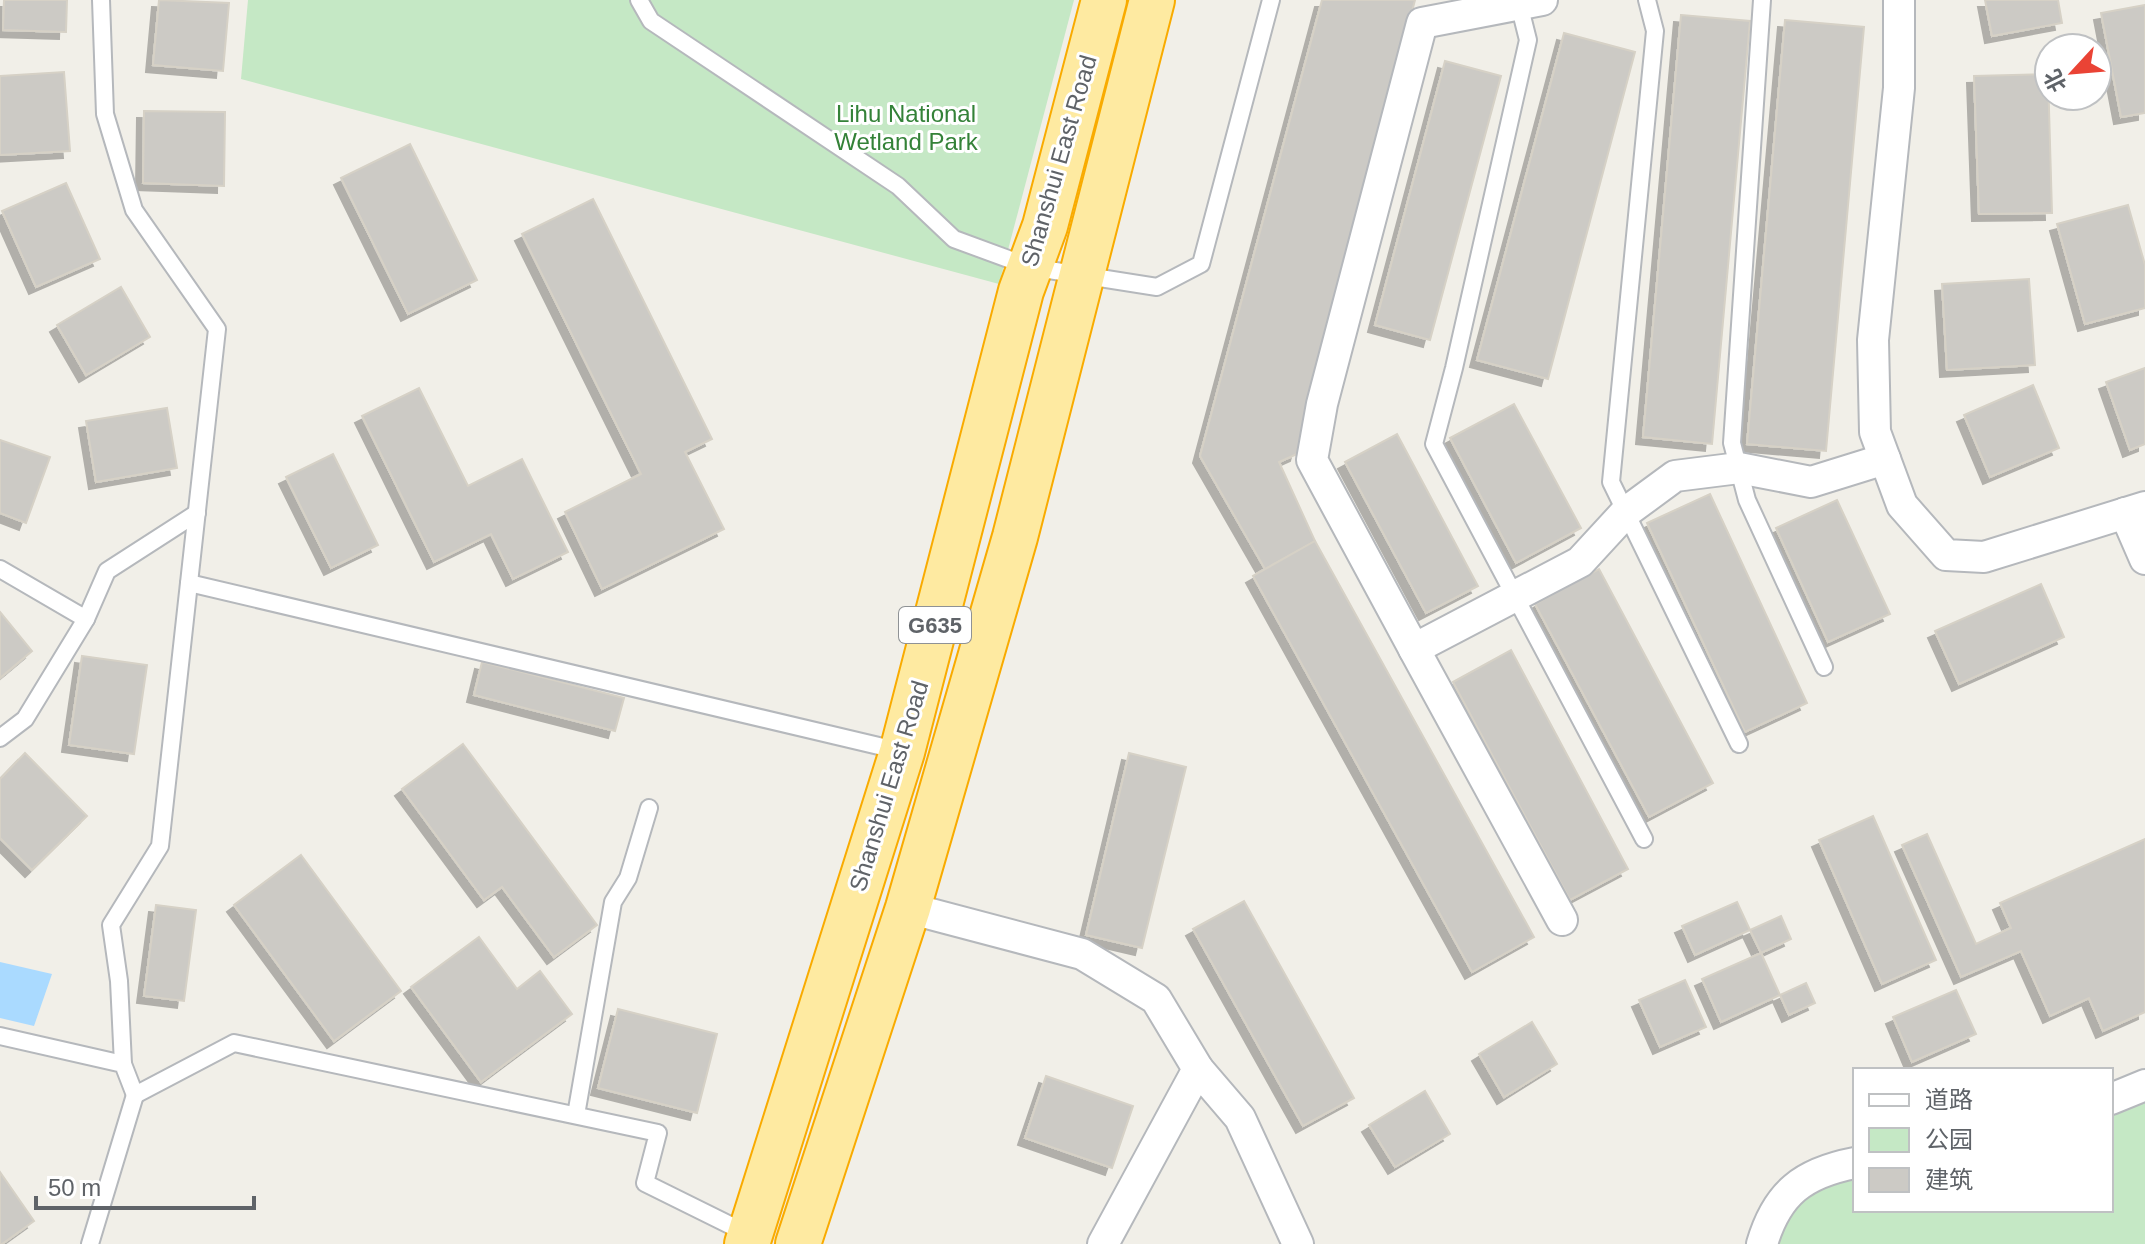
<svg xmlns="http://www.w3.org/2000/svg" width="2145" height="1244" font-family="Arial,'Noto Sans SC',sans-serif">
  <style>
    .green { fill: #c5e8c5 }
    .water { fill: #aadaff }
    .building { fill: #cccac5; stroke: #d6d1c6; stroke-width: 2; filter: url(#shadow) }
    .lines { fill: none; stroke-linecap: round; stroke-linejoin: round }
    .service-casing { stroke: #b5b8bc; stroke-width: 20 }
    .minor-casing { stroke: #b5b8bc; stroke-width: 34 }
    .trunk-casing { stroke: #f9ab00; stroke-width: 48 }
    .service { stroke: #fff; stroke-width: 16 }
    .minor { stroke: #fff; stroke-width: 30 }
    .trunk { stroke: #feeaa1; stroke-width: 44 }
    .labels { text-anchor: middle; stroke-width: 6; stroke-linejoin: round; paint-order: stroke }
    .shield { fill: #fff; stroke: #8f9295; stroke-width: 2 }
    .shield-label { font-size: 22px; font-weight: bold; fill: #5f6368 }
    .park-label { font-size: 24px; fill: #348238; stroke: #fff }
    .street-label { font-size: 24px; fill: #5f6368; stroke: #fff }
  </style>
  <defs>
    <filter id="shadow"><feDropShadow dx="-7" dy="7" stdDeviation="0" flood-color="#0004"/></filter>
  </defs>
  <rect width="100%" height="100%" fill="#f1efe8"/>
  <g class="green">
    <path d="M 248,0 L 1074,0 L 999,284 L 241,79 Z"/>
    <path d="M 2145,1082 L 2145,1244 L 1765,1244 L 1846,1153 L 1855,1151 L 1855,1210 L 2111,1210 L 2111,1090 Z"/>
  </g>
  <path class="water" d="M 0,962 L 52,974 L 34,1026 L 0,1018 Z"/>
  <g class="building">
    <path d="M 4,0 L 67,0 L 66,32 L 3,30 Z"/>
    <path d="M 159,0 L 229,3 L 223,71 L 153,65 Z"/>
    <path d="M 1322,0 L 1415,0 L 1297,454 L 1279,462 L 1315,541 L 1265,569 L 1200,456 Z"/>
    <path d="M 1985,0 L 2058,0 L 2062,23 L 1992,36 Z"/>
    <path d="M 2145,5 L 2145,113 L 2121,117 L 2101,13 Z"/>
    <path d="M 1681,15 L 1750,21 L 1712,444 L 1643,437 Z"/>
    <path d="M 1785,20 L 1864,27 L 1826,451 L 1747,444 Z"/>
    <path d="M 1564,33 L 1635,52 L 1548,379 L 1477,360 Z"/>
    <path d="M 1445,61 L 1501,76 L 1430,340 L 1375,325 Z"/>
    <path d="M 64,72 L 70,151 L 0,155 L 0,76 Z"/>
    <path d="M 2048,74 L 2052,213 L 1979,214 L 1974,76 Z"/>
    <path d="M 144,111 L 225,112 L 224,186 L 143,183 Z"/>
    <path d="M 410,144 L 477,280 L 408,314 L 341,178 Z"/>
    <path d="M 66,183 L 100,259 L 36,287 L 2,211 Z"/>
    <path d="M 593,199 L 712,439 L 685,452 L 724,529 L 602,589 L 565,512 L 641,474 L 522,234 Z"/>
    <path d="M 2128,205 L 2145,265 L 2145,308 L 2085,324 L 2057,224 Z"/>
    <path d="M 2029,279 L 2035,365 L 1947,370 L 1942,284 Z"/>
    <path d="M 121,287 L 150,337 L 86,375 L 57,325 Z"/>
    <path d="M 2145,368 L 2145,444 L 2130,450 L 2106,382 Z"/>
    <path d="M 2033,385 L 2059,448 L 1990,477 L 1964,415 Z"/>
    <path d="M 419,388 L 468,486 L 522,459 L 568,552 L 513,579 L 491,534 L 434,562 L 362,416 Z"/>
    <path d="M 1514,404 L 1581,528 L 1516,563 L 1450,438 Z"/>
    <path d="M 167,408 L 177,468 L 96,482 L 86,421 Z"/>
    <path d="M 1397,434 L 1478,586 L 1426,613 L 1345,462 Z"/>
    <path d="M 0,440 L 50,457 L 26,523 L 0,513 Z"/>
    <path d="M 333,454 L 378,545 L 331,568 L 286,477 Z"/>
    <path d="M 1710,494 L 1807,703 L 1745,732 L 1647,523 Z"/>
    <path d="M 1837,500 L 1890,614 L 1828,642 L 1776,528 Z"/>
    <path d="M 1315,541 L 1534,937 L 1472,972 L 1253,576 Z"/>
    <path d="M 1599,569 L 1713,783 L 1649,817 L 1535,604 Z"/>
    <path d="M 2041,584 L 2064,637 L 1959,684 L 1935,631 Z"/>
    <path d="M 0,612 L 32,651 L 0,678 Z"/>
    <path d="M 1511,650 L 1628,869 L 1570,900 L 1453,682 Z"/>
    <path d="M 82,656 L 147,665 L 134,754 L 69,745 Z"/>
    <path d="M 482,662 L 624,698 L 615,731 L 474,695 Z"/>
    <path d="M 463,744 L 597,925 L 554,957 L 502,887 L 484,900 L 402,789 Z"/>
    <path d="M 25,753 L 87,816 L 32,870 L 0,838 L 0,779 Z"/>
    <path d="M 1129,753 L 1186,767 L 1142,948 L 1086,935 Z"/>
    <path d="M 1873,816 L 1936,960 L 1882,984 L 1819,840 Z"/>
    <path d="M 1927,834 L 1976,944 L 2011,928 L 2000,903 L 2145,839 L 2145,1012 L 2103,1031 L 2089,998 L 2050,1016 L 2021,951 L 1961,977 L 1902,845 Z"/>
    <path d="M 301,855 L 401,991 L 334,1041 L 234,905 Z"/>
    <path d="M 1244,901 L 1354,1098 L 1303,1126 L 1193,929 Z"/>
    <path d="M 1737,902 L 1750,930 L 1695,955 L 1682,926 Z"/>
    <path d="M 156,905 L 196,910 L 184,1001 L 144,996 Z"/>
    <path d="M 1781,916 L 1791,939 L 1761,953 L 1750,930 Z"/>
    <path d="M 479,937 L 517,989 L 540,971 L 572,1014 L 481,1082 L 411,987 Z"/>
    <path d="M 1761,953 L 1780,995 L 1721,1022 L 1702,979 Z"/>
    <path d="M 1685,980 L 1706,1027 L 1660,1047 L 1639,1000 Z"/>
    <path d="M 1806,983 L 1815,1003 L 1789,1015 L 1780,995 Z"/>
    <path d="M 1956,990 L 1976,1034 L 1912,1062 L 1893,1017 Z"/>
    <path d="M 618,1009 L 717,1034 L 697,1113 L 598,1088 Z"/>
    <path d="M 1532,1022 L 1557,1064 L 1504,1097 L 1479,1054 Z"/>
    <path d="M 1046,1076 L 1133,1106 L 1112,1168 L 1025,1138 Z"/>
    <path d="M 1425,1091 L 1450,1134 L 1395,1167 L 1369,1125 Z"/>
    <path d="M 0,1172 L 34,1221 L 2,1244 L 0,1244 Z"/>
  </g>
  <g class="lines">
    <defs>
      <g id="service">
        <path d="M 101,0 L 105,114 L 134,210 L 217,329 L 160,846 L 111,925 L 119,981 L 123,1064"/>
        <path d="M 639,0 L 651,21 L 898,186 L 954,239 L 1030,267 L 1157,287 L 1201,264 L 1271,0"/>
        <path d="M 1518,0 L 1528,40 L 1454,368 L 1434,444 L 1644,839"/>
        <path d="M 1647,0 L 1655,31 L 1611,482 L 1739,744"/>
        <path d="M 1762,0 L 1732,443 L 1747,500 L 1824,667"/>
        <path d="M 0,569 L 86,619"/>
        <path d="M 189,583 L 900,751"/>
        <path d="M 0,738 L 25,719 L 86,619 L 107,571 L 197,513"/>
        <path d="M 0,1036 L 123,1064 L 135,1095 L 234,1043 L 658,1133 L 645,1183 L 748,1234"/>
        <path d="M 576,1115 L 613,902 L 628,878 L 649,808"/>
        <path d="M 90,1244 L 135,1095"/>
      </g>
      <g id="minor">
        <path d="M 1542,0 L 1422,23 L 1322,404 L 1312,460 L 1414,649 L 1580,562 L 1626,512 L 1675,476 L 1739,468 L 1811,482 L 1885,459"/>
        <path d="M 1899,0 L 1899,88 L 1873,340 L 1875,432 L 1902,505 L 1946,555 L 1984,557 L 2145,507"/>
        <path d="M 2125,513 L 2145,559"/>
        <path d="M 1414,649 L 1562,920"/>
        <path d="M 908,908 L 1082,954 L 1156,999 L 1198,1069 L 1103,1244"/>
        <path d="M 1198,1069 L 1240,1118 L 1298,1244"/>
        <path d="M 2111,1099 L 2145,1085"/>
        <path d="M 1762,1244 C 1777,1193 1803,1173 1855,1163"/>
      </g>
      <g id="trunk">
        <path d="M 747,1244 L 902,752 L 1021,291 L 1045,226 L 1104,0"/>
        <path d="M 798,1244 L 908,908 L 1015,537 L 1152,0"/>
      </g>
    </defs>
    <use href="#service" class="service-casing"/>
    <use href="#minor" class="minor-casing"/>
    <use href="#trunk" class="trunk-casing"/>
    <use href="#service" class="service"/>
    <use href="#minor" class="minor"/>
    <use href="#trunk" class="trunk"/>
  </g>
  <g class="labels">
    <rect class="shield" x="899" y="607" width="72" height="36" rx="6"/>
    <g class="shield-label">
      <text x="935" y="633">G635</text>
    </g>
    <g class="park-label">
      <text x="906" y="122">Lihu National<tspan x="906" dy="28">Wetland Park</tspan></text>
    </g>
    <g class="street-label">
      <text transform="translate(1059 161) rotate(-74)" y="8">Shanshui East Road</text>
      <text transform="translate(889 786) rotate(-73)" y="8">Shanshui East Road</text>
    </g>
  </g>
  <rect x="1853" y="1068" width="260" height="144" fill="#ffffff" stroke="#bfc1c3" stroke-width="2"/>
  <rect x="1869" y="1094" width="40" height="12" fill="#ffffff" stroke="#bfc1c3" stroke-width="2"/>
  <text x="1925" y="1108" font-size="24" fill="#5f6368">道路</text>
  <rect x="1869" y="1128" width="40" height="24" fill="#c5e8c5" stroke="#bfc1c3" stroke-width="2"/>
  <text x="1925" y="1148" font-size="24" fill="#5f6368">公园</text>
  <rect x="1869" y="1168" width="40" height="24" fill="#cccac5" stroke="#bfc1c3" stroke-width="2"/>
  <text x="1925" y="1188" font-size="24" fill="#5f6368">建筑</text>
  <g transform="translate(2073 72) rotate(244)"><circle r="38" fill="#ffffff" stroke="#bfc1c3" stroke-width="2"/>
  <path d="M0-6L14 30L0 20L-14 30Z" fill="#ea4335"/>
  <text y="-12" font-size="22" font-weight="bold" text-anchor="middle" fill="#5f6368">北</text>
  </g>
  <path d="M36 1196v12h218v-12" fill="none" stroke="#5f6368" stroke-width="4"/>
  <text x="48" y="1196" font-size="24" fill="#5f6368" stroke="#ffffff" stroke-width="6" paint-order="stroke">50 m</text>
</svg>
